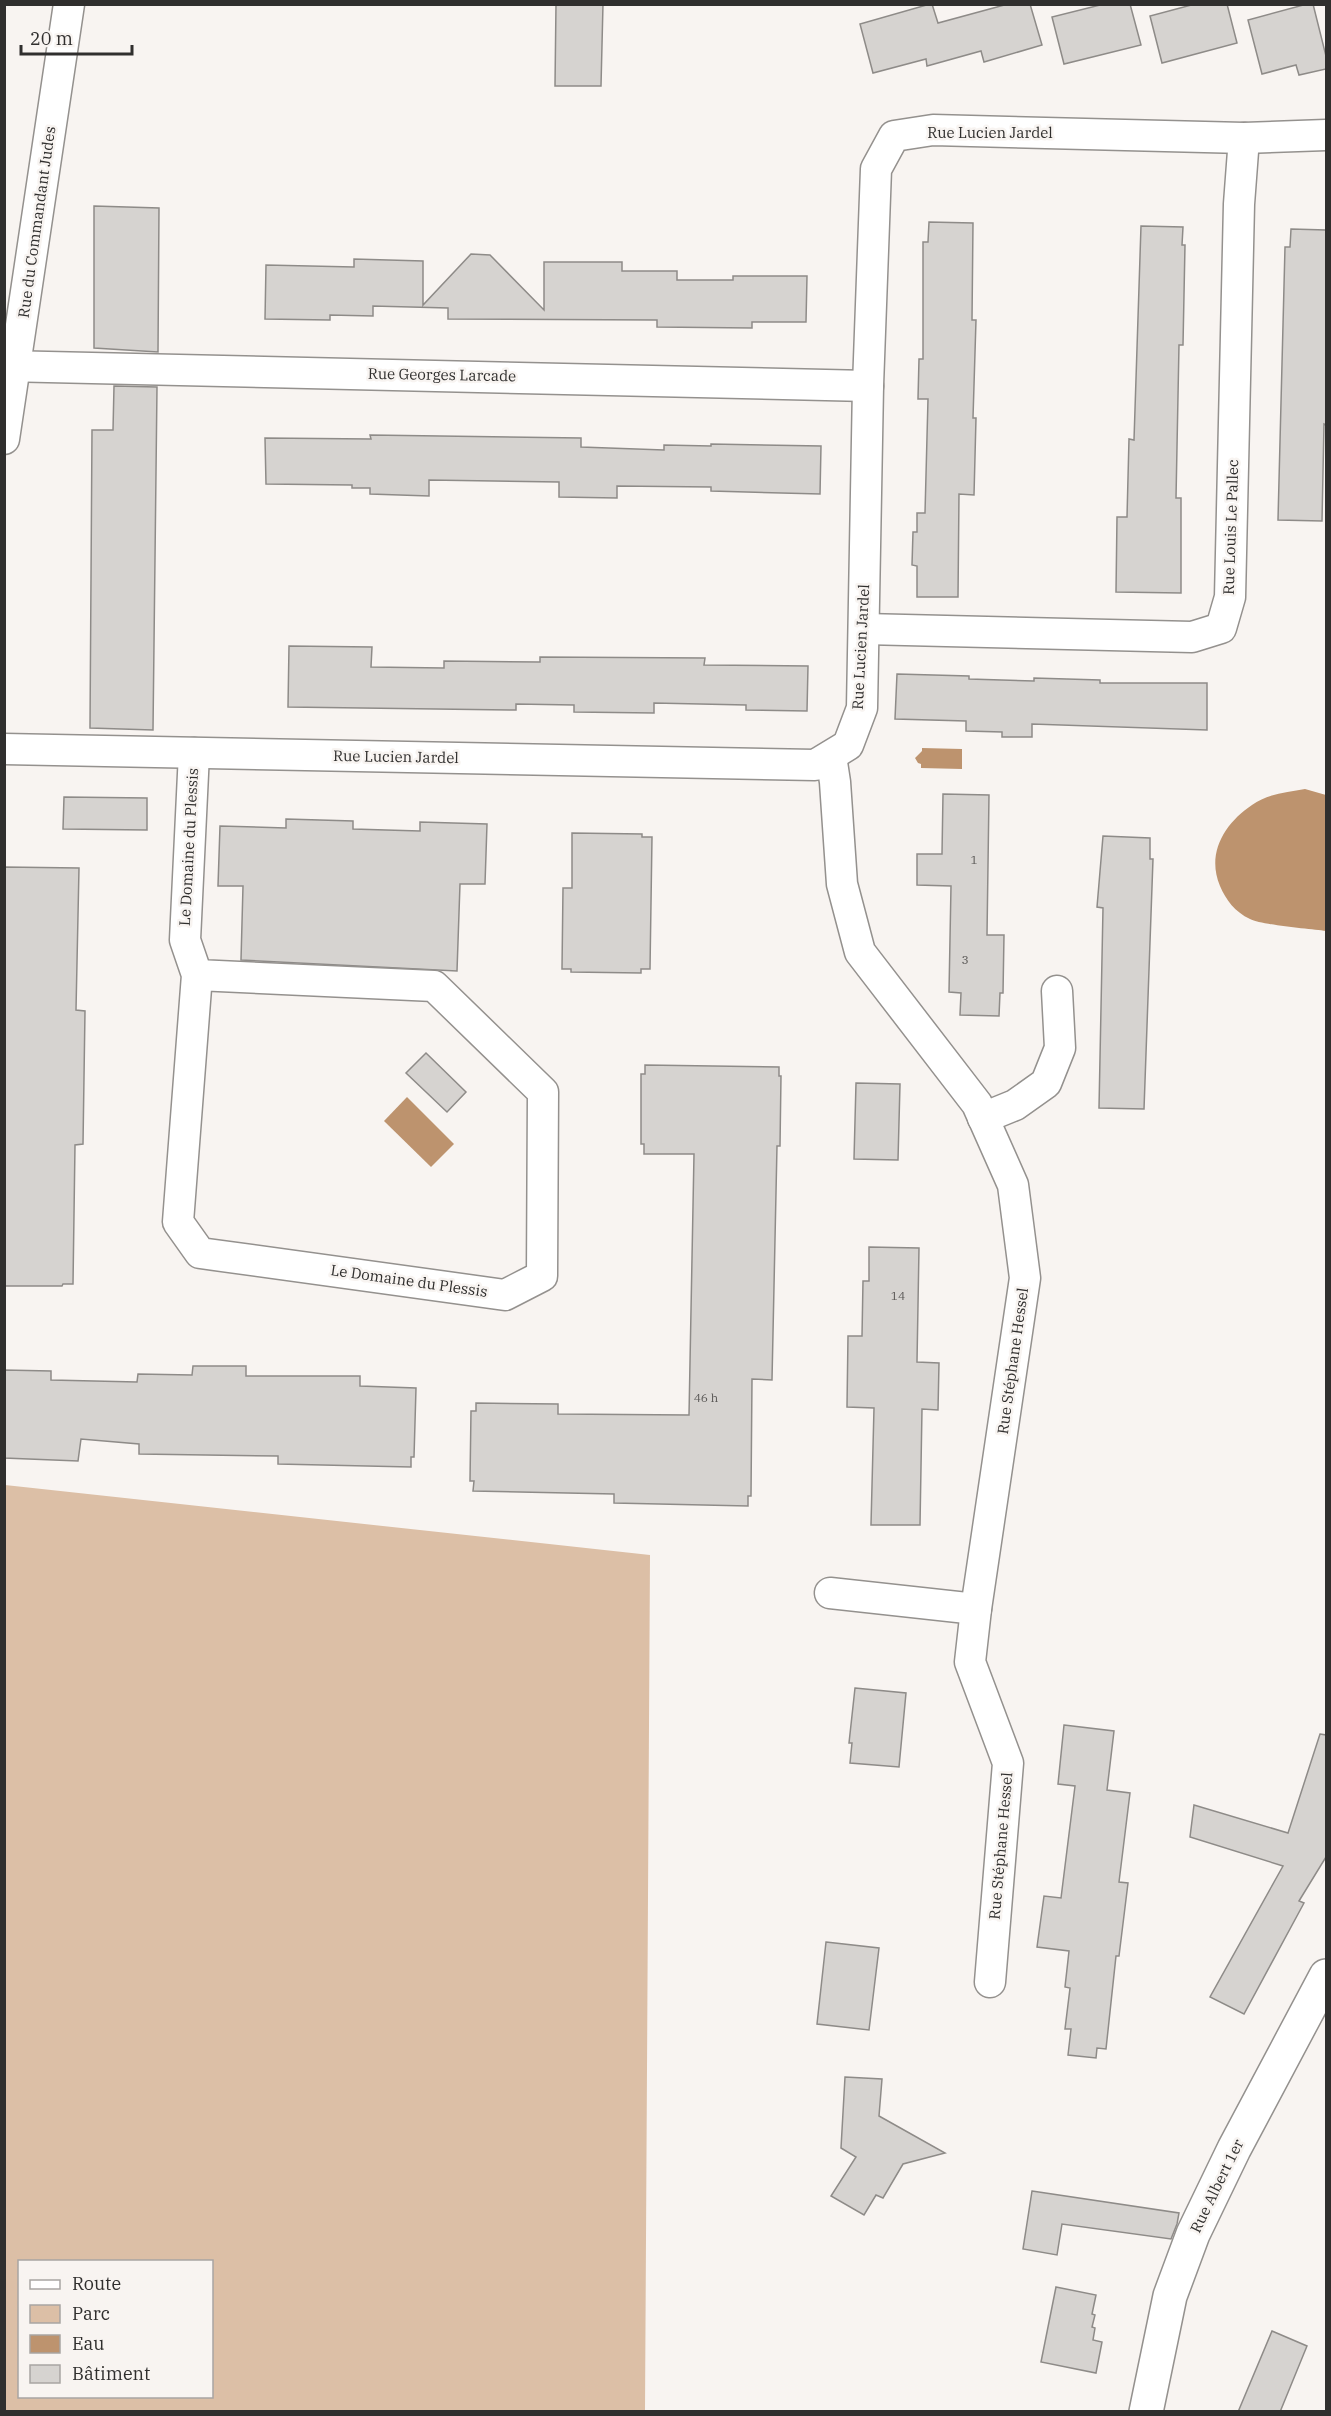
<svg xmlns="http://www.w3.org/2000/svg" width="1331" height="2416" font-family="'IBM Plex Serif',serif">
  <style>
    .green { fill: #dcbfa6; fill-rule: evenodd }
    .water { fill: #bd936e }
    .building { fill: #d6d3d0; stroke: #8e8b88; stroke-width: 1.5 }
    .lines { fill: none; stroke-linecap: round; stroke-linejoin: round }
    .street-casing { stroke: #94918e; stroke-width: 33 }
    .secondary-casing { stroke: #94918e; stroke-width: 36 }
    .street { stroke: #fff; stroke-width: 30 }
    .secondary { stroke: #fff; stroke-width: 33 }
    .labels { text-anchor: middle; stroke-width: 5; stroke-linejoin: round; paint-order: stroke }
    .number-label { font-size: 12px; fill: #5a5856 }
    .street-label { font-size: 15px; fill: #302f2e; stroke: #f8f4f1 }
  </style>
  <rect width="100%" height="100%" fill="#f8f4f1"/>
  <path class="green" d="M 5,1485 L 650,1555 L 645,2411 L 5,2411 ZM 20,2262 L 212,2262 L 212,2396 L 20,2396 Z"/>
  <g class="water">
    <path d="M 922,748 L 962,749 L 962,769 L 921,768 L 921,764 L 918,763 L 915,758 L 922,751 Z"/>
    <path d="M 1305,789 L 1326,795 L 1326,931 C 1310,929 1262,925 1250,919 C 1235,912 1226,900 1220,886 C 1206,853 1225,823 1252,805 C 1267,794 1287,792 1305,789 Z"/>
    <path d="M 407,1097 L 454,1144 L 431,1167 L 384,1121 Z"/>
  </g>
  <g class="building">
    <path d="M 556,4 L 603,4 L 601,86 L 555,86 Z"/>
    <path d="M 930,4 L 932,4 L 938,23 L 1008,4 L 1030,4 L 1042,45 L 984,62 L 981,51 L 927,66 L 926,59 L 873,73 L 860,24 Z"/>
    <path d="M 1104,4 L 1130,4 L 1141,45 L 1064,64 L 1052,17 Z"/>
    <path d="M 1195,4 L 1227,4 L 1237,43 L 1162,63 L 1150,16 Z"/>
    <path d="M 1307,4 L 1313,4 L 1326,56 L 1326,69 L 1299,75 L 1296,65 L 1262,74 L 1248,20 Z"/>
    <path d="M 94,206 L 159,208 L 158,352 L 94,348 Z"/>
    <path d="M 929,222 L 973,223 L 972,320 L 976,320 L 973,418 L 976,418 L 974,495 L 959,494 L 958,597 L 917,597 L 917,566 L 912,565 L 913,532 L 917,532 L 917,513 L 925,513 L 928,399 L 918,399 L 919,359 L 923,359 L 923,242 L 928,242 Z"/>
    <path d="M 1141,226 L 1183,227 L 1182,245 L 1185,245 L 1183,345 L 1179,345 L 1176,498 L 1181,498 L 1181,593 L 1116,592 L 1117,517 L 1127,517 L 1129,439 L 1134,440 Z"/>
    <path d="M 1291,229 L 1326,230 L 1326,425 L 1324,424 L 1322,521 L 1278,520 L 1285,247 L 1290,247 Z"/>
    <path d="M 471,254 L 490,255 L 544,310 L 544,262 L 622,262 L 622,271 L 677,271 L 677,280 L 733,280 L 733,276 L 807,276 L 806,322 L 752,322 L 752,328 L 657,327 L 657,320 L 448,319 L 448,308 L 373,306 L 373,316 L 330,315 L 330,320 L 265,319 L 266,265 L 354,267 L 354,259 L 423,261 L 423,305 Z"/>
    <path d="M 114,386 L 157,387 L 153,730 L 90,728 L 92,430 L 113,430 Z"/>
    <path d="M 370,435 L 581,438 L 581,447 L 664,450 L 664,445 L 711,446 L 711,444 L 821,446 L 820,494 L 711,491 L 711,487 L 617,486 L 617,498 L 559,497 L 559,482 L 429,480 L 429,496 L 370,494 L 370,488 L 352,488 L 352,485 L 266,484 L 265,438 L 371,439 Z"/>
    <path d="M 289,646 L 372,647 L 371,667 L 444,668 L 444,661 L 540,662 L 540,657 L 705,658 L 704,665 L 808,666 L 807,711 L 746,710 L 746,705 L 654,703 L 654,713 L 574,712 L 574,705 L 516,704 L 516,710 L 288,707 Z"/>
    <path d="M 897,674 L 969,676 L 969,679 L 1034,681 L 1034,678 L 1100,680 L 1100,683 L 1207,683 L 1207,730 L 1032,724 L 1032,737 L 1002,737 L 1002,732 L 966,731 L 966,721 L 895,719 Z"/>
    <path d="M 943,794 L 989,795 L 987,935 L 1004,935 L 1003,993 L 1000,993 L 999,1016 L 960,1015 L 961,993 L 949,992 L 951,886 L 917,885 L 917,854 L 942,854 Z"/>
    <path d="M 64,797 L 147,798 L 147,830 L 63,829 Z"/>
    <path d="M 286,819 L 353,821 L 353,829 L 386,830 L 420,831 L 420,822 L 487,824 L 485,884 L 460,884 L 457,971 L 241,960 L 243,886 L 218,886 L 220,826 L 286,828 Z"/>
    <path d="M 572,833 L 642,834 L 642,837 L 652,837 L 650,969 L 641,969 L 641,973 L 571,972 L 571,969 L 562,969 L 563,888 L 572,888 Z"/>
    <path d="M 1103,836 L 1150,838 L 1150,859 L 1153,859 L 1144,1109 L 1099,1108 L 1103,908 L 1097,907 Z"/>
    <path d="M 4,867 L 79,868 L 76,1010 L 85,1011 L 83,1144 L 75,1145 L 73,1284 L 63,1284 L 62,1286 L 4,1286 Z"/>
    <path d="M 426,1053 L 466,1092 L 447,1112 L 406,1073 Z"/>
    <path d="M 645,1065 L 779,1067 L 779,1076 L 781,1076 L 780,1146 L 777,1146 L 772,1380 L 752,1379 L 751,1496 L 748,1496 L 748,1506 L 614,1503 L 614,1494 L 473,1491 L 474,1481 L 470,1481 L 471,1411 L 476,1411 L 476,1403 L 558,1404 L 558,1414 L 689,1415 L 694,1154 L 644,1154 L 644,1144 L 641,1144 L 641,1074 L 645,1074 Z"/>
    <path d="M 856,1083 L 900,1084 L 898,1160 L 854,1159 Z"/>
    <path d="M 869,1247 L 919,1248 L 917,1362 L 939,1363 L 938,1410 L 922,1409 L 920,1525 L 871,1525 L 874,1408 L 847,1407 L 848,1336 L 862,1336 L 863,1281 L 869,1281 Z"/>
    <path d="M 193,1366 L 246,1366 L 246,1376 L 360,1376 L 360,1386 L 416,1388 L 414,1457 L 411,1457 L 411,1467 L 278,1464 L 278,1456 L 139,1454 L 139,1444 L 81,1439 L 78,1461 L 4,1458 L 4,1370 L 51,1371 L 51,1380 L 137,1382 L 138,1374 L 192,1375 Z"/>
    <path d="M 855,1688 L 906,1693 L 899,1767 L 850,1763 L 852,1743 L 849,1743 Z"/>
    <path d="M 1064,1725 L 1114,1731 L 1107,1790 L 1130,1793 L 1119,1882 L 1128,1883 L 1119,1956 L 1116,1956 L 1106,2049 L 1097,2048 L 1096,2058 L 1068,2055 L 1071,2029 L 1065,2029 L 1070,1988 L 1065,1987 L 1069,1951 L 1037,1947 L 1044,1896 L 1061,1898 L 1075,1786 L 1058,1784 Z"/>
    <path d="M 1320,1734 L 1326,1735 L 1326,1857 L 1299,1901 L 1304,1903 L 1244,2014 L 1210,1997 L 1283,1866 L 1190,1837 L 1194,1805 L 1288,1833 Z"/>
    <path d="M 826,1942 L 879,1948 L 869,2030 L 817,2024 Z"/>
    <path d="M 845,2077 L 882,2079 L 879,2116 L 945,2153 L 903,2164 L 883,2198 L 876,2195 L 864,2215 L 831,2196 L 856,2157 L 841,2148 Z"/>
    <path d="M 1032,2191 L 1179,2213 L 1177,2224 L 1171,2239 L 1062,2224 L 1057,2255 L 1023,2249 Z"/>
    <path d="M 1056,2287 L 1096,2295 L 1092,2314 L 1095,2315 L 1092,2327 L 1095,2328 L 1093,2340 L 1102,2342 L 1096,2373 L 1041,2362 Z"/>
    <path d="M 1272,2331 L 1307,2346 L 1280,2412 L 1238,2412 Z"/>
  </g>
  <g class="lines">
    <defs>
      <g id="street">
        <path d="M 4,366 L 868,386"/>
        <path d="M 4,439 L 69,4"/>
        <path d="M 864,629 L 1192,637 L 1221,628 L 1230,597 L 1239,204 L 1244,138"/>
        <path d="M 4,749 L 815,765 L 848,745 L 862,708 L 868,386 L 876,169 L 894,136 L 933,130 L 1244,138 L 1326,135"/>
        <path d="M 194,753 L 185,940 L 197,975 L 434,986 L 543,1092 L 542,1276 L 505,1295 L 200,1253 L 178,1222 L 197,975"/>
        <path d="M 831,756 L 835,782 L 842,884 L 860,952 L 977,1104 L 1013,1185 L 1025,1278 L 976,1609 L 970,1662 L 1008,1763 L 990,1982"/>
        <path d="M 983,1118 L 1015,1105 L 1046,1083 L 1060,1048 L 1057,991"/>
        <path d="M 830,1593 L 976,1609"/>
      </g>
      <path id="secondary" d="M 1146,2412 L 1170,2296 L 1193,2234 L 1234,2149 L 1326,1976"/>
    </defs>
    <use href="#street" class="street-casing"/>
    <use href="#secondary" class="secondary-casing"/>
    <use href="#street" class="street"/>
    <use href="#secondary" class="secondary"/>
  </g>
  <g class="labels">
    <g class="number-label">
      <text x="974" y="864">1</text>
      <text x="965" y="964">3</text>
      <text x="898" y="1300">14</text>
      <text x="706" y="1402">46 h</text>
    </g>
    <g class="street-label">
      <text x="990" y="138">Rue Lucien Jardel</text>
      <text transform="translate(37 222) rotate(-82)" y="5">Rue du Commandant Judes</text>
      <text transform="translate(442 375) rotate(1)" y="5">Rue Georges Larcade</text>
      <text transform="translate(1231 527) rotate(-88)" y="5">Rue Louis Le Pallec</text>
      <text transform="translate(861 647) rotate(-87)" y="5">Rue Lucien Jardel</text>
      <text transform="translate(396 757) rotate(1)" y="5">Rue Lucien Jardel</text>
      <text transform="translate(189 847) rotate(-87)" y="5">Le Domaine du Plessis</text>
      <text transform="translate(409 1281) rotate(8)" y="5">Le Domaine du Plessis</text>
      <text transform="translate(1013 1361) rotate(-82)" y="5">Rue Stéphane Hessel</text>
      <text transform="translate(1001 1846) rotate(-85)" y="5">Rue Stéphane Hessel</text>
      <text transform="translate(1217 2186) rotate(-64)" y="5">Rue Albert 1er</text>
    </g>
  </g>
  <rect width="1331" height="2416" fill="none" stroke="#302f2e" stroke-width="12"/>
  <rect x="18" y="2260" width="195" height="138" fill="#f8f4f1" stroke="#a8a5a3" stroke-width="1.5"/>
  <rect x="30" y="2280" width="30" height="9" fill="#ffffff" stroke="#a8a5a3" stroke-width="1.5"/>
  <text x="72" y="2290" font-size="18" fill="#302f2e">Route</text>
  <rect x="30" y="2305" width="30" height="18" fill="#dcbfa6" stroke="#a8a5a3" stroke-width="1.5"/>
  <text x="72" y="2320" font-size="18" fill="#302f2e">Parc</text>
  <rect x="30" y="2335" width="30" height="18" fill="#bd936e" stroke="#a8a5a3" stroke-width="1.5"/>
  <text x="72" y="2350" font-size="18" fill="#302f2e">Eau</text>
  <rect x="30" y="2365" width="30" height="18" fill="#d6d3d0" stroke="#a8a5a3" stroke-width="1.5"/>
  <text x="72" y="2380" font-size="18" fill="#302f2e">Bâtiment</text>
  <path d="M21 45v9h111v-9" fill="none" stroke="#302f2e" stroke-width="3"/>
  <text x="30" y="45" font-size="18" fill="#302f2e" stroke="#f8f4f1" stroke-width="4.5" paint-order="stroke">20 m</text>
</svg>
